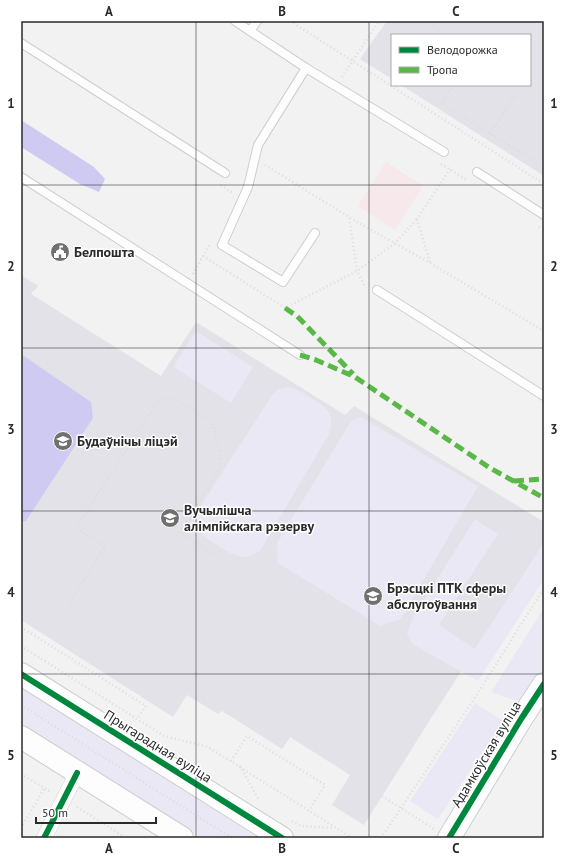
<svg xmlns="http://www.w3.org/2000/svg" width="565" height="859" font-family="'PT Sans',sans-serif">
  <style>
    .commercial { fill: #f6e8eb }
    .built { fill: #e2e2e8 }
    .green { fill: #e9e8f4 }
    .forest { fill: #cfcaf1 }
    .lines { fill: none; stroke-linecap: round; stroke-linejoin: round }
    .lane-casing { stroke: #cececf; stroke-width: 10 }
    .street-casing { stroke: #cececf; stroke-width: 16 }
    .secondary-casing { stroke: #cececf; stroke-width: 24 }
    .path { stroke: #ddddde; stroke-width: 2.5; stroke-dasharray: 1 3; stroke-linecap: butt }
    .lane { stroke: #fdfdfd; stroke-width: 8 }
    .street { stroke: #fdfdfd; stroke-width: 15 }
    .secondary { stroke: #fdfdfd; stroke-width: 22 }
    .quiet { stroke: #58b947; stroke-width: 5; stroke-dasharray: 10 5; stroke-linecap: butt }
    .cycleway-casing { stroke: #fff; stroke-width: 8 }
    .cycleway { stroke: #00873e; stroke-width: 6 }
    .grid { fill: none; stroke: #2a2a2b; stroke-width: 1; stroke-opacity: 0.55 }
    .labels { text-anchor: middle; stroke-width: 3; stroke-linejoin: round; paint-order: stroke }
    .poi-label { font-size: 14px; font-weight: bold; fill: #2a2a2b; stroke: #fff; text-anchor: start }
    .street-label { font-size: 14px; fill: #2a2a2b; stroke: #fff }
    .neatline { fill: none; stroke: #2a2a2b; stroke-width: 1.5 }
    .grid-label { font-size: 13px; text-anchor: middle; font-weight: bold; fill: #2a2a2b }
  </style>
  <rect width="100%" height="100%" fill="#f2f2f3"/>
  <path class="commercial" d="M 386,162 L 423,186 L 395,230 L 358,206 Z"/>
  <g class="built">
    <path d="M 387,21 L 544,21 L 544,176 L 401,85 L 530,85 L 530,35 L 392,35 L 392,79 L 360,59 Z"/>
    <path d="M 21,275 L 38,286 L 31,294 L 161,376 L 196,322 L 345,415 L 354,406 L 544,522 L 544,543 L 433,715 L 364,825 L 332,805 L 350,775 L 290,737 L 282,749 L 222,711 L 218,714 L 187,695 L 173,717 L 21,620 Z"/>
  </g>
  <g class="green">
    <path d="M 196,331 L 253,367 L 231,403 L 173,367 Z"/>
    <path d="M 289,387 C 297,389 304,393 311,398 C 329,409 336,414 328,436 L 260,551 C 254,554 249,558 242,557 C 229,555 193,533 194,519 C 195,516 197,512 198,510 L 273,394 L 279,389 Z"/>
    <path d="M 361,417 L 478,486 L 401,619 L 380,626 L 278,563 L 277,543 L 351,421 Z"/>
    <path d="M 475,519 L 498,534 L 439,625 L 475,649 L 544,543 L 544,579 L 478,681 L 412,644 L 407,633 L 412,619 Z"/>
    <path d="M 544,608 L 544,673 L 532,693 L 516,701 L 491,692 Z"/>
    <path d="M 21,687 L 264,838 L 201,838 L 21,725 Z"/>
    <path d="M 475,703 L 503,721 L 438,819 L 410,801 Z"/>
  </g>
  <g class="forest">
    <path d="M 21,120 L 94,167 L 105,179 L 99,192 L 80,184 L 21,147 Z"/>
    <path d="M 21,354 L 91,402 L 93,418 L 26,521 L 21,522 Z"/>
  </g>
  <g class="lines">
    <defs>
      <g id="lane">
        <path d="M 235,21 L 306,68 L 444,152"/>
        <path d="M 250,31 L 257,21"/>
        <path d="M 21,43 L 225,173"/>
        <path d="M 306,68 L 258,145 L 248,187 L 222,245 L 283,282 L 315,233"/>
        <path d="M 477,172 L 544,215"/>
        <path d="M 21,177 L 300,355"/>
        <path d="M 377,290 L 544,396"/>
      </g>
      <path id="street" d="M 44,838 L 77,773"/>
      <g id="secondary">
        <path d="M 21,674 L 282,838"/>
        <path d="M 21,737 L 182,838"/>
        <path d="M 449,838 L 521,719 L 544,684"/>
      </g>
    </defs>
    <use href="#lane" class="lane-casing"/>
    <use href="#street" class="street-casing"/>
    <use href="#secondary" class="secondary-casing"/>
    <g class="path">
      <path d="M 290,21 L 544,184"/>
      <path d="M 426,21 L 448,35"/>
      <path d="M 342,77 L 379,21"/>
      <path d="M 453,85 L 442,104 L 544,167"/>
      <path d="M 490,134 L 517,93"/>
      <path d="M 441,164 L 468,181"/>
      <path d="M 265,165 L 349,217 L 357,271 L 365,287"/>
      <path d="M 221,185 L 233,193"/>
      <path d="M 350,218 L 430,263 L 544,331"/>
      <path d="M 539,227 L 544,230"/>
      <path d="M 203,256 L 285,308 L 357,271 L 395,243 L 417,219"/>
      <path d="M 430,262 L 417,219 L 450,169"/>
      <path d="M 193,274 L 210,244"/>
      <path d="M 69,604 L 105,547 L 76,528 L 156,404 L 163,398 L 173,398 L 209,420 L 214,428 L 220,458 L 220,468 L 180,532 L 215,556"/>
      <path d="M 21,627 L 146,706 L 137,719"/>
      <path d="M 21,646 L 164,736 L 208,747 L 352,838"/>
      <path d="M 21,705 L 232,838"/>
      <path d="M 231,761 L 247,736 L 325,785 L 309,811"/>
      <path d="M 240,766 L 259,800"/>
      <path d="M 21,774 L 51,792"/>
      <path d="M 382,796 L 434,829"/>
      <path d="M 77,807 L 126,838"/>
      <path d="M 292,821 L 301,826 L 334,828"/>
      <path d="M 21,828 L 44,789"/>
      <path d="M 381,838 L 478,693 L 544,588"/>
    </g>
    <use href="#lane" class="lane"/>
    <use href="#street" class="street"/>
    <use href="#secondary" class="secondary"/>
    <g class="quiet">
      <path d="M 285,308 L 297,316 L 353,374"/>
      <path d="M 300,355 L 316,360 L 355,377 L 490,468 L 544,498"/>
      <path d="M 514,481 L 542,479 L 544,478"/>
    </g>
    <defs>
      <g id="cycleway">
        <path d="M 21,674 L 282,838"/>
        <path d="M 44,838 L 77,773"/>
        <path d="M 449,838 L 521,719 L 544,684"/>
      </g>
    </defs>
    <use href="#cycleway" class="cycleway-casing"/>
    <use href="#cycleway" class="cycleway"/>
  </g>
  <path class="grid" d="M 196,21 L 196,838M 369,21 L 369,838M 21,185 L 544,185M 21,348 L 544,348M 21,511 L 544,511M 21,674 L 544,674"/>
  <defs>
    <symbol id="civic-disc" viewBox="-11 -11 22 22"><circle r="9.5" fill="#707071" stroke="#fff"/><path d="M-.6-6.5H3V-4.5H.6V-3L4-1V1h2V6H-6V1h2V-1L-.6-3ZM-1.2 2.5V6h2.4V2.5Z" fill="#fff"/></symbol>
    <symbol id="school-disc" viewBox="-11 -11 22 22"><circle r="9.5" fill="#707071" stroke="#fff"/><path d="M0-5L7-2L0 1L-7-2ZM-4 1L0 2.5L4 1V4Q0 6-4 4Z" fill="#fff"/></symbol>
    <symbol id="university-disc" viewBox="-11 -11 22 22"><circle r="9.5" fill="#707071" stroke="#fff"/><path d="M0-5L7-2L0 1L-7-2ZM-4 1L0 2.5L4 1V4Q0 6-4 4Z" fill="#fff"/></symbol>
  </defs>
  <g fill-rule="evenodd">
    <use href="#civic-disc" x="49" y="241" width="22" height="22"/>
    <use href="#school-disc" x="52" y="430" width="22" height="22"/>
    <use href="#school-disc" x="159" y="507" width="22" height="22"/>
    <use href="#university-disc" x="362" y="585" width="22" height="22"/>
  </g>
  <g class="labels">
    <g class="poi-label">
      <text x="74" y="257">Белпошта</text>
      <text x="77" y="446">Будаўнічы ліцэй</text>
      <text x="184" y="515">Вучылішча<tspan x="184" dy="16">алімпійскага рэзерву</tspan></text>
      <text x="387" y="593">Брэсцкі ПТК сферы<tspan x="387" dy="16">абслугоўвання</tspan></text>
    </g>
    <g class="street-label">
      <text transform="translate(158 746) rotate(32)" y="5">Прыгарадная вуліца</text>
      <text transform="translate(486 754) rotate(-59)" y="5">Адамкоўская вуліца</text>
    </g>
  </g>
  <rect width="565" height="859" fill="none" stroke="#ffffff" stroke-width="44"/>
  <rect x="391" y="34" width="140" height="52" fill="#ffffff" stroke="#aaaaaa"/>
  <rect x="399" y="47" width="20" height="6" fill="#00873e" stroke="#aaaaaa"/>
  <text x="427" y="54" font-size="12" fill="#2a2a2b">Велодорожка</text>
  <rect x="399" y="67" width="20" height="6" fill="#58b947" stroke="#aaaaaa"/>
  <text x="427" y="74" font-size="12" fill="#2a2a2b">Тропа</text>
  <path d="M36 817v6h120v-6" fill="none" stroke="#2a2a2b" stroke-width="2"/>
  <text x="42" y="817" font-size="12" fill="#2a2a2b" stroke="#ffffff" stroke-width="3" paint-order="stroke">50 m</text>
  <rect x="22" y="22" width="521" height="815" class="neatline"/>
  <g class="grid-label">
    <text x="109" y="16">A</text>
    <text x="282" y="16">B</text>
    <text x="456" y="16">C</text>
    <text x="11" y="108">1</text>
    <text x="554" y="108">1</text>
    <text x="11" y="271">2</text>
    <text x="554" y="271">2</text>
    <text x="11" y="434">3</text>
    <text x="554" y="434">3</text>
    <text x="11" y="597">4</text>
    <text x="554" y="597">4</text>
    <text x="11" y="760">5</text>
    <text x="554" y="760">5</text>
    <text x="109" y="853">A</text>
    <text x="282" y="853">B</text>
    <text x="456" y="853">C</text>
  </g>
</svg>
